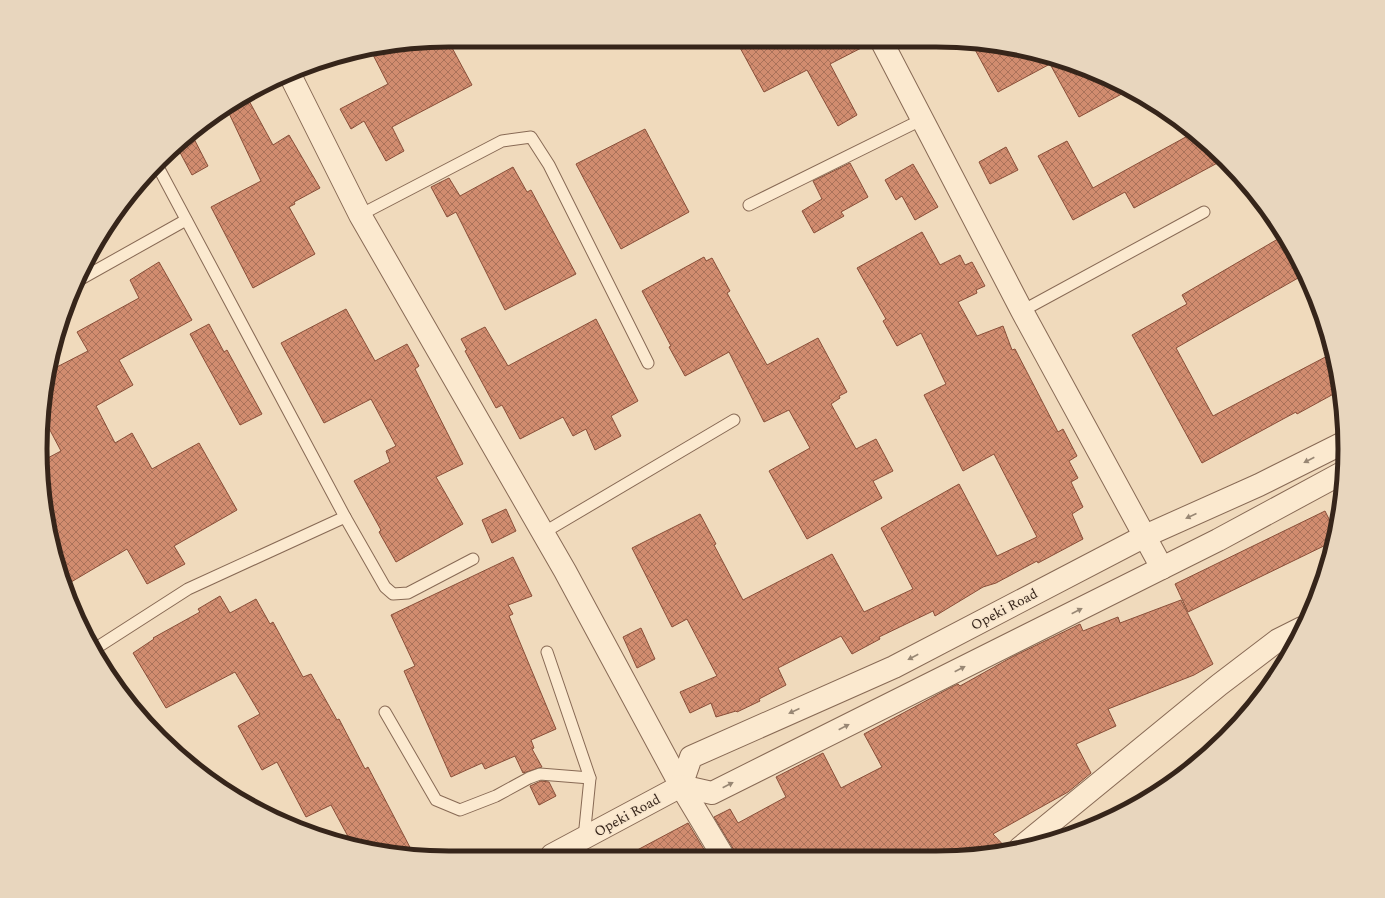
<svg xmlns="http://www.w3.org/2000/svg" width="1385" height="898" font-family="Spectral,serif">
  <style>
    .building { fill: url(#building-cross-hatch); stroke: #894f39 }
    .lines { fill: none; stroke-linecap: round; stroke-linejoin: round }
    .lane-casing { stroke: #886a55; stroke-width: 13 }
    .street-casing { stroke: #886a55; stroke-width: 24 }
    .lane { stroke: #fbe9cf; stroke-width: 11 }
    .street { stroke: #fbe9cf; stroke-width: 22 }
    .oneway { fill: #988774 }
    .labels { text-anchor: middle; stroke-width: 3; stroke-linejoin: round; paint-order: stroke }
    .street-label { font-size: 14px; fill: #36251a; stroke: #f7e5cc }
    .rim { fill: none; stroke: #36251a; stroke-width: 5 }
  </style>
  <defs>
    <pattern id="building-cross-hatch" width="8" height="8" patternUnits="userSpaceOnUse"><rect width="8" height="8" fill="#d18c6f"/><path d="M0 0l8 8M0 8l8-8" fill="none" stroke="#aa725a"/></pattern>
  </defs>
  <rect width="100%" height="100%" fill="#f0dabc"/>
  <g class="building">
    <path d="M 395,44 L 450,44 L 472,85 L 392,127 L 404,151 L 386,161 L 364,121 L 351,129 L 340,109 L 388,84 L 370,49 Z"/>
    <path d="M 738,44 L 869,44 L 830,64 L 857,115 L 838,126 L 807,70 L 764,92 Z"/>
    <path d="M 972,44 L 990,44 L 1067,62 L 1117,82 L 1129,90 L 1079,117 L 1050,64 L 998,92 Z"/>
    <path d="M 247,97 L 273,145 L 289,135 L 320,188 L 294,202 L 295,204 L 289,207 L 315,254 L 253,288 L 211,207 L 261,181 L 226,107 Z"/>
    <path d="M 645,129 L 689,212 L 621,249 L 576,164 Z"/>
    <path d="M 191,133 L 208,166 L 192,175 L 176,145 Z"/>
    <path d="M 1193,133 L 1206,141 L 1223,160 L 1134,208 L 1125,192 L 1073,220 L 1038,156 L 1067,141 L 1093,188 Z"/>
    <path d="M 1006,147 L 1018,170 L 990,184 L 979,162 Z"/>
    <path d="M 850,163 L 868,197 L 841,212 L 844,216 L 814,233 L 802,211 L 822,199 L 813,181 Z"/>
    <path d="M 913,164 L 938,207 L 915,220 L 902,196 L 896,200 L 885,180 Z"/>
    <path d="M 513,167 L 527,192 L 531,190 L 576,274 L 505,310 L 456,212 L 447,217 L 431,187 L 449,178 L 460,196 Z"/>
    <path d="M 922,232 L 940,265 L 960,255 L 965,265 L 972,262 L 985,286 L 976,290 L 977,293 L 958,302 L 977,336 L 1003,326 L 1012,350 L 1015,349 L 1058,432 L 1063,429 L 1077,456 L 1069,461 L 1078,478 L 1071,482 L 1083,507 L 1072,514 L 1083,539 L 1038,563 L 1037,561 L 996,583 L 983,587 L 935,616 L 933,611 L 879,637 L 880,639 L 852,654 L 841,636 L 778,668 L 786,685 L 759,699 L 760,701 L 737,712 L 736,711 L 716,717 L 711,703 L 690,713 L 680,692 L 717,676 L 687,619 L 672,627 L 632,548 L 700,514 L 716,544 L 714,545 L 743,600 L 832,554 L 864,612 L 913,589 L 881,528 L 959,484 L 997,556 L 1037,537 L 994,454 L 963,471 L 924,395 L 946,384 L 921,333 L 897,346 L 883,321 L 886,319 L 857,268 Z"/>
    <path d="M 1283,236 L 1305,274 L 1176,348 L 1213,416 L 1333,353 L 1339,391 L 1297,414 L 1296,412 L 1202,463 L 1132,335 L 1187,304 L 1182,295 Z"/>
    <path d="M 704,257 L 706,261 L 712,258 L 730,291 L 727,293 L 767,365 L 818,338 L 847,392 L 839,396 L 840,398 L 831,404 L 856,449 L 876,439 L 893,471 L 873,481 L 882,498 L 807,539 L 769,471 L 810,448 L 789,410 L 764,422 L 729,352 L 685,376 L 669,347 L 671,346 L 642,291 Z"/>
    <path d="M 159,262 L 192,320 L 119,360 L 133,385 L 96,406 L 115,443 L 132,433 L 152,469 L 199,443 L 237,510 L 174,546 L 185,564 L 147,584 L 127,549 L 66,585 L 54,555 L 43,502 L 42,461 L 61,451 L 42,415 L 51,370 L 88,351 L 77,332 L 139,298 L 130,280 Z"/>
    <path d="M 346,309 L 375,361 L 407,344 L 419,366 L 415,369 L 463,464 L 436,477 L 463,524 L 396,562 L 379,532 L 381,530 L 354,481 L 390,462 L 386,451 L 396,446 L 371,399 L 324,423 L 281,343 Z"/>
    <path d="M 596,319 L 638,401 L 611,416 L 621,436 L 595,450 L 586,429 L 573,436 L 563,417 L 520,439 L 502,405 L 496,408 L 465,351 L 467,350 L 461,339 L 485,327 L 508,366 Z"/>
    <path d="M 209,324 L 224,352 L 227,350 L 262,414 L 240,425 L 190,334 Z"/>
    <path d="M 506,509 L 516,531 L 492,543 L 482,520 Z"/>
    <path d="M 1325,511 L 1335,531 L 1332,542 L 1188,612 L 1175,584 Z"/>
    <path d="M 513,557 L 532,596 L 508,605 L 513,614 L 509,616 L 556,729 L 531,740 L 534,748 L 532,749 L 542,767 L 523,773 L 515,756 L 485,769 L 482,763 L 451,777 L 404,671 L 415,666 L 391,615 Z"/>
    <path d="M 220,596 L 230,613 L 256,599 L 270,624 L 273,622 L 303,677 L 311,674 L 337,720 L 339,719 L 365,769 L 368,767 L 414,855 L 396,855 L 351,842 L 331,805 L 306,817 L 277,762 L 262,770 L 238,726 L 260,714 L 235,672 L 166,708 L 133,653 L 154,639 L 153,638 L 200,612 L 198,609 Z"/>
    <path d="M 1181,600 L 1213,664 L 1194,675 L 1108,709 L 1116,726 L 1076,744 L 1091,773 L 1068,792 L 993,834 L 1008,850 L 986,853 L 978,846 L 957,857 L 735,856 L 734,850 L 714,817 L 730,809 L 738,823 L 786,797 L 776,777 L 823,753 L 841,788 L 882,767 L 864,734 L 948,689 L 958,684 L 960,686 L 1012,657 L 1080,624 L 1083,631 L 1118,617 L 1120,623 Z"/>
    <path d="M 641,628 L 655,659 L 637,668 L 623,637 Z"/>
    <path d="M 541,781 L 549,782 L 556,796 L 539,805 L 530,786 Z"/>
    <path d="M 688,823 L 708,856 L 626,856 Z"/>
  </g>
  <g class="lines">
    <defs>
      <g id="lane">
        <path d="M 157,165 L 345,517"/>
        <path d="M 749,205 L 923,119"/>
        <path d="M 360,215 L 502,141 L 531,137 L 549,165 L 648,363"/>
        <path d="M 79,280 L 186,220"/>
        <path d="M 1022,311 L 1204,212"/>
        <path d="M 543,533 L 734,420"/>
        <path d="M 93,650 L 188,589 L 345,517 L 385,587 L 393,594 L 408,593 L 473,559"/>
        <path d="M 547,652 L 590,778 L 584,838"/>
        <path d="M 385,712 L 436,800 L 460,810 L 496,796 L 529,778 L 540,774 L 590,778"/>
      </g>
      <g id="street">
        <path d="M 883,44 L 1022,311 L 1162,568"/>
        <path d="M 290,75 L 360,215 L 565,571 L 681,786 L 723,856"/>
        <path d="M 1342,473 L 1218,540 L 712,793 L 681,786 L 691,757 L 894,667 L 1145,536 L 1259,485 L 1343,443"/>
        <path d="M 1020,848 L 1219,685 L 1278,640 L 1302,628"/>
        <path d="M 552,855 L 681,786"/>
      </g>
    </defs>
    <use href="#lane" class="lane-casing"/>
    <use href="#street" class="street-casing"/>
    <use href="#lane" class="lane"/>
    <use href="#street" class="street"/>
  </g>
  <defs><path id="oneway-solid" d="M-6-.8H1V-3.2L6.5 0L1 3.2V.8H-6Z"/></defs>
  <g class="oneway">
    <use href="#oneway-solid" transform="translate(1309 460) rotate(153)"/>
    <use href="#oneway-solid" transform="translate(1191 516) rotate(156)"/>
    <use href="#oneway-solid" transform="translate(1077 611) rotate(-27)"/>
    <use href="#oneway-solid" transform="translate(913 657) rotate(152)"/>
    <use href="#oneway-solid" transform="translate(960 669) rotate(-27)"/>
    <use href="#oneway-solid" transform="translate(794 711) rotate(156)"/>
    <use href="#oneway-solid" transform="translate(844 727) rotate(-27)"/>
    <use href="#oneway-solid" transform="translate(728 785) rotate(-27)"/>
  </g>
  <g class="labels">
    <g class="street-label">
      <text transform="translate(1004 609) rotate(-28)" y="5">Opeki Road</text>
      <text transform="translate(627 815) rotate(-29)" y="5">Opeki Road</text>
    </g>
  </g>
  <path d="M0 0H1385V898H0ZM449 47H936A402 402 0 0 1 1338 449V449A402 402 0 0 1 936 851H449A402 402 0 0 1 47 449V449A402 402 0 0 1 449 47Z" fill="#e8d6be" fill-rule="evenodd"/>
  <path class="rim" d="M449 47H936A402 402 0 0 1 1338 449V449A402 402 0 0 1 936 851H449A402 402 0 0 1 47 449V449A402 402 0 0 1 449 47Z"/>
</svg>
